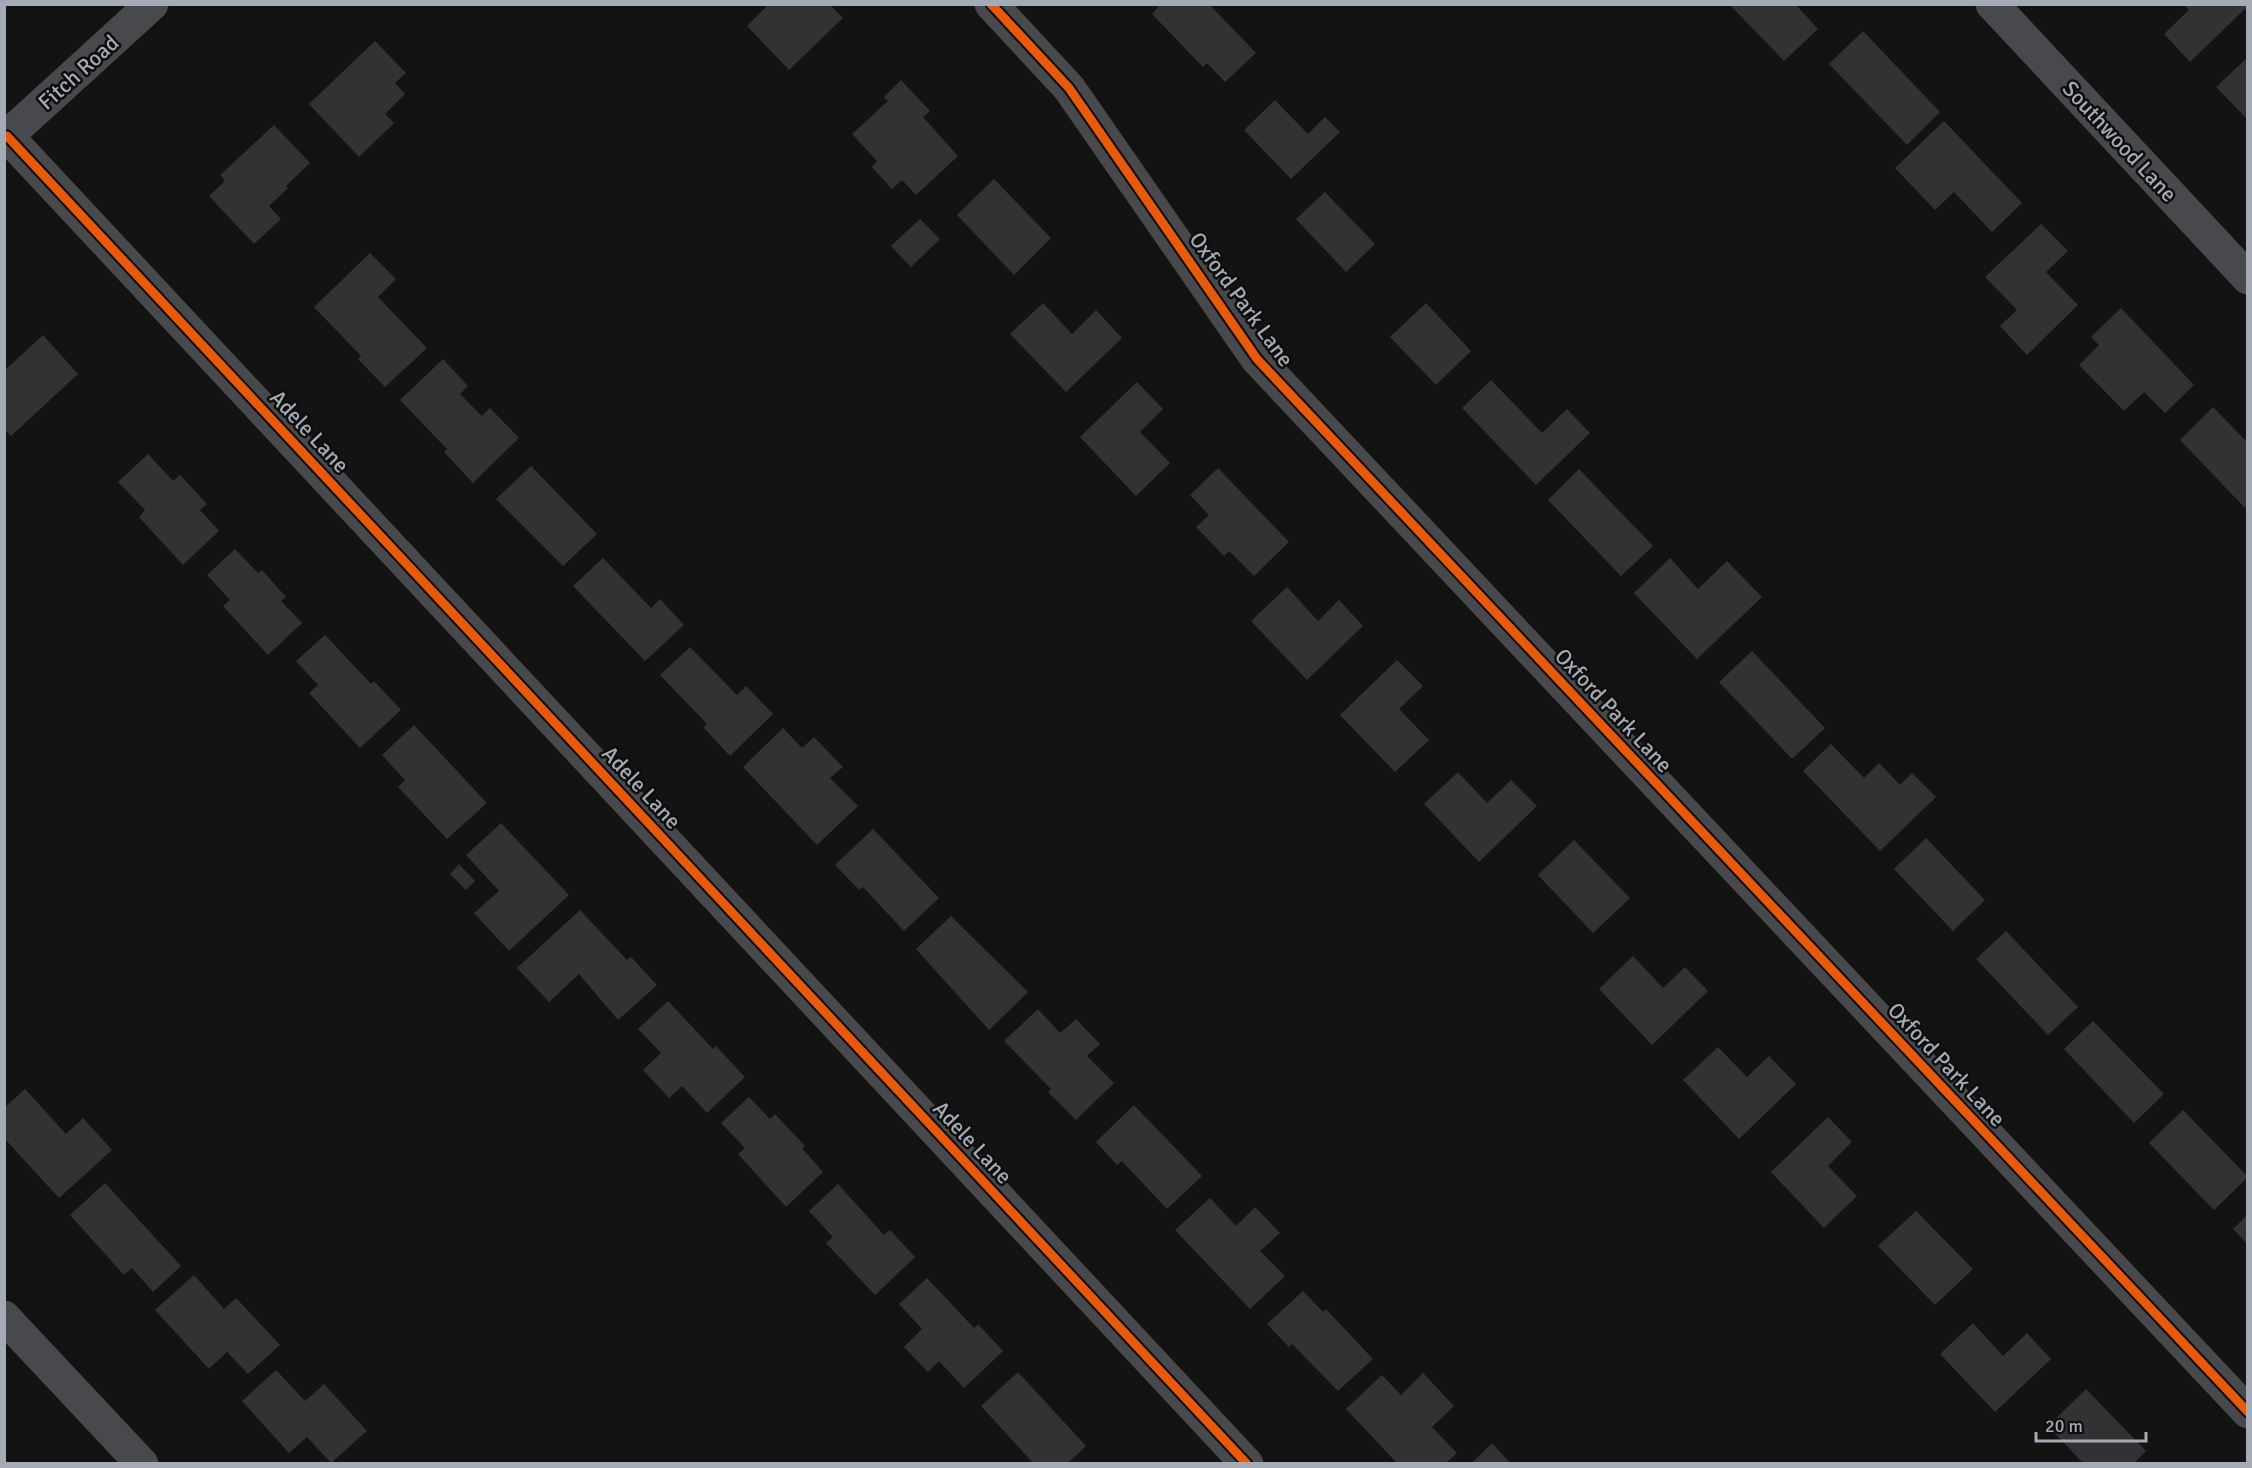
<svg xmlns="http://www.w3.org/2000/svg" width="2252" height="1468" font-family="Signika,sans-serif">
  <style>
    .building { fill: #323234 }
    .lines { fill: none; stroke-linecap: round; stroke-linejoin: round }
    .minor { stroke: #48494c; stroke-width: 33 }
    .cycleway-casing { stroke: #0e0e0f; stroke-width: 13 }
    .cycleway { stroke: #e8590c; stroke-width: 9 }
    .labels { text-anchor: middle; stroke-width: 5; stroke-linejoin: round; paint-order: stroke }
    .street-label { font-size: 22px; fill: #a4abb5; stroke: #0e0e0f }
  </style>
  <rect width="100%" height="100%" fill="#131314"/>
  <g class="building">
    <path d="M 769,4 L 829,4 L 843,18 L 789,70 L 747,26 Z"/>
    <path d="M 1161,4 L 1209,4 L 1256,53 L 1225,82 L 1207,63 L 1203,67 L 1152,14 Z"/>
    <path d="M 1729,4 L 1795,4 L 1818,29 L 1784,61 Z"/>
    <path d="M 2183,4 L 2245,4 L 2247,7 L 2190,62 L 2164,34 L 2189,10 Z"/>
    <path d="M 1863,31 L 1940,112 L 1907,145 L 1829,64 Z"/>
    <path d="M 375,41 L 406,73 L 395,83 L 405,94 L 385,114 L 394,123 L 359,157 L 309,104 Z"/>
    <path d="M 2248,57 L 2248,120 L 2216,87 Z"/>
    <path d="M 901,80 L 930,111 L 923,117 L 958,156 L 916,195 L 902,180 L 892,189 L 872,167 L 877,161 L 852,134 L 888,101 L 884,97 Z"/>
    <path d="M 1275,100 L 1308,134 L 1325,117 L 1340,132 L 1291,179 L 1244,130 Z"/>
    <path d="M 1944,121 L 2022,203 L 1992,232 L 1954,192 L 1935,210 L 1895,168 Z"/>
    <path d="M 274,125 L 310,163 L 286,186 L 288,188 L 269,206 L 281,219 L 254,244 L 209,196 L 225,181 L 220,175 Z"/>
    <path d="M 994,179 L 1051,238 L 1014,275 L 957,215 Z"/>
    <path d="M 1325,192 L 1375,244 L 1346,272 L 1296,219 Z"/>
    <path d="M 920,219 L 940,239 L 911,267 L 891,246 Z"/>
    <path d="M 2041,224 L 2068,251 L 2046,272 L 2078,305 L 2027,355 L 2000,326 L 2017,310 L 1985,277 Z"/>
    <path d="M 370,253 L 396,279 L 378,297 L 427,348 L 385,387 L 358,359 L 361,356 L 314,307 Z"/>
    <path d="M 1043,303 L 1072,334 L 1096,310 L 1122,338 L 1066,392 L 1010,334 Z"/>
    <path d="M 1426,303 L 1471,351 L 1436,385 L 1390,337 Z"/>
    <path d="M 2121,308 L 2194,385 L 2165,413 L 2144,392 L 2124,411 L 2079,365 L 2099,345 L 2091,337 Z"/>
    <path d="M 43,335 L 78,374 L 11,436 L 4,429 L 4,371 Z"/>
    <path d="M 443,359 L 468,386 L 460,394 L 482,416 L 490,408 L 519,438 L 473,483 L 444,452 L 447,449 L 400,400 Z"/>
    <path d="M 1491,380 L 1542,433 L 1567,409 L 1590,433 L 1536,485 L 1462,408 Z"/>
    <path d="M 1137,382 L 1163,409 L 1140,432 L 1170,463 L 1136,496 L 1080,437 Z"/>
    <path d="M 2213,407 L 2248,443 L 2248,506 L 2245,508 L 2180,440 Z"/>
    <path d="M 148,454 L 173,481 L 180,475 L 207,504 L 200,510 L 219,531 L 183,565 L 139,517 L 145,510 L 118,482 Z"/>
    <path d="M 531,466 L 597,534 L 563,566 L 496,499 Z"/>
    <path d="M 1218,468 L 1289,542 L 1254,576 L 1229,551 L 1224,556 L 1196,527 L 1209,515 L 1190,495 Z"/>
    <path d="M 1579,469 L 1653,546 L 1621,576 L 1548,500 Z"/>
    <path d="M 235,549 L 258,573 L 262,570 L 286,597 L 281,601 L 302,623 L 268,655 L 223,606 L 230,600 L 207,575 Z"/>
    <path d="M 603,558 L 651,608 L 660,599 L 684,625 L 645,661 L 573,586 Z"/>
    <path d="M 1670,558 L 1698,589 L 1727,561 L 1762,597 L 1697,659 L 1634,593 Z"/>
    <path d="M 1287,587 L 1318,621 L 1339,600 L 1363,626 L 1307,680 L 1251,621 Z"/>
    <path d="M 325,635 L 371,684 L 374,681 L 401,710 L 360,748 L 309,693 L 318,685 L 296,661 Z"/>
    <path d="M 690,647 L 737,695 L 746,686 L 773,714 L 730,756 L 703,727 L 707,724 L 660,675 Z"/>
    <path d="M 1752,651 L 1825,728 L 1792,759 L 1719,682 Z"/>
    <path d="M 1397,660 L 1423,686 L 1399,709 L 1429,740 L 1395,772 L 1340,715 Z"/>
    <path d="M 414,725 L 487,803 L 447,839 L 398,787 L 405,780 L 382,755 Z"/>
    <path d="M 783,728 L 802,748 L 814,737 L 843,767 L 830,778 L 858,806 L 817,845 L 743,767 Z"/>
    <path d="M 1831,744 L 1864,778 L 1879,763 L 1900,785 L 1912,773 L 1936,797 L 1880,851 L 1803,771 Z"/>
    <path d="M 1458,772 L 1487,803 L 1511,780 L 1537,806 L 1479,862 L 1424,804 Z"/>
    <path d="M 501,823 L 569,895 L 509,951 L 474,913 L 499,891 L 466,855 Z"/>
    <path d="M 873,829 L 939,898 L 904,931 L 863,887 L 859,890 L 835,865 Z"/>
    <path d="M 1926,838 L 1985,900 L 1953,931 L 1894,869 Z"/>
    <path d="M 1574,840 L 1630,898 L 1593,933 L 1538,875 Z"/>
    <path d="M 459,864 L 475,881 L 466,890 L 450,874 Z"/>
    <path d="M 580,910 L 627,960 L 631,957 L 657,985 L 618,1020 L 579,974 L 549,1002 L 517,968 Z"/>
    <path d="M 951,916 L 1028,992 L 989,1030 L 916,949 Z"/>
    <path d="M 2006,931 L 2078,1007 L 2048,1035 L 1976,959 Z"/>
    <path d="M 1633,956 L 1663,988 L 1685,967 L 1708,991 L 1652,1045 L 1599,989 Z"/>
    <path d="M 668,1001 L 713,1049 L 716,1046 L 745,1077 L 707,1113 L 682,1086 L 669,1098 L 643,1070 L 661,1053 L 638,1029 Z"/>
    <path d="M 1038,1009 L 1060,1033 L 1076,1019 L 1100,1044 L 1087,1056 L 1114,1083 L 1076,1120 L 1048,1092 L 1051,1089 L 1004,1041 Z"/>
    <path d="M 2093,1021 L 2164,1094 L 2134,1123 L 2064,1049 Z"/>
    <path d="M 1718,1047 L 1747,1077 L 1769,1056 L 1796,1084 L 1739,1139 L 1683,1080 Z"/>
    <path d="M 25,1089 L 66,1134 L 83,1118 L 112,1150 L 59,1198 L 4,1138 L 4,1108 Z"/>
    <path d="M 749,1097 L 770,1119 L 775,1114 L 805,1146 L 802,1148 L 823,1172 L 786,1207 L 738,1154 L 745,1148 L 721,1123 Z"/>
    <path d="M 1134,1105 L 1202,1176 L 1167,1209 L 1122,1161 L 1117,1165 L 1096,1142 Z"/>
    <path d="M 2183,1110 L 2248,1177 L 2214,1210 L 2149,1143 Z"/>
    <path d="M 1828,1117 L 1852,1142 L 1828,1166 L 1857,1196 L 1824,1228 L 1771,1172 Z"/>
    <path d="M 105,1183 L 181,1266 L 153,1292 L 132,1268 L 124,1275 L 70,1215 Z"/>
    <path d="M 838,1184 L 884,1235 L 890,1230 L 915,1257 L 875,1295 L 826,1243 L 833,1237 L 809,1211 Z"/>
    <path d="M 1210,1198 L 1236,1226 L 1255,1207 L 1280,1233 L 1260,1251 L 1285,1276 L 1250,1309 L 1175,1230 Z"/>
    <path d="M 1916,1211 L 1973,1269 L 1935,1305 L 1878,1246 Z"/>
    <path d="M 2248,1214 L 2248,1245 L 2233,1229 Z"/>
    <path d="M 194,1275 L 224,1309 L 236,1298 L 280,1345 L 248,1374 L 227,1352 L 209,1369 L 155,1310 Z"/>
    <path d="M 927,1278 L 974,1328 L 978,1324 L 1003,1351 L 964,1388 L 939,1361 L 928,1372 L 904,1347 L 922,1329 L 899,1304 Z"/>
    <path d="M 1303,1291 L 1323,1312 L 1326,1309 L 1373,1359 L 1338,1391 L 1292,1344 L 1289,1347 L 1267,1324 Z"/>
    <path d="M 1973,1323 L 2003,1356 L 2027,1333 L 2051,1359 L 1995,1412 L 1940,1354 Z"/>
    <path d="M 276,1370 L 305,1401 L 324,1384 L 367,1431 L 331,1463 L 307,1437 L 289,1453 L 242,1401 Z"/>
    <path d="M 1018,1372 L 1086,1446 L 1067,1464 L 1034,1464 L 981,1406 Z"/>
    <path d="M 1423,1373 L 1454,1406 L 1432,1427 L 1457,1453 L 1445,1464 L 1398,1464 L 1346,1409 L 1382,1375 L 1401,1395 Z"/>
    <path d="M 2086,1389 L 2146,1451 L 2133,1464 L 2084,1464 L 2048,1426 Z"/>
    <path d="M 1492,1443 L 1511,1464 L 1471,1464 Z"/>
  </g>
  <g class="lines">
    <g class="minor">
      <path d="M 991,4 L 1069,88 L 1257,359 L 2248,1412"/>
      <path d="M 1992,4 L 2248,278"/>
      <path d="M 7,136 L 1247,1464"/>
      <path d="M 4,139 L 152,4"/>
      <path d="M 4,1317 L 142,1464"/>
    </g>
    <defs>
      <g id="cycleway">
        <path d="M 991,4 L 1069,88 L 1257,359 L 2248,1412"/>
        <path d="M 7,136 L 1247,1464"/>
      </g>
    </defs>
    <use href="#cycleway" class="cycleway-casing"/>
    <use href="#cycleway" class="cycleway"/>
  </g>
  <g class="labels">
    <g class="street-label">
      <text transform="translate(78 72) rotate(-42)" y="8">Fitch Road</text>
      <text transform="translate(2120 141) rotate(47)" y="8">Southwood Lane</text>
      <text transform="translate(1242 299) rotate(54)" y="8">Oxford Park Lane</text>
      <text transform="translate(310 431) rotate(47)" y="8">Adele Lane</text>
      <text transform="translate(1614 710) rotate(47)" y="8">Oxford Park Lane</text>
      <text transform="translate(642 787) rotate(47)" y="8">Adele Lane</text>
      <text transform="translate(1947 1064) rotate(47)" y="8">Oxford Park Lane</text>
      <text transform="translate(973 1142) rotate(47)" y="8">Adele Lane</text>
    </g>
  </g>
  <rect width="2252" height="1468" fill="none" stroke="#a4abb5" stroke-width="12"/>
  <path d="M2036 1432v9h110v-9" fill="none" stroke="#a4abb5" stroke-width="3"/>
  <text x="2045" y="1432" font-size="18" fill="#a4abb5" stroke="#0e0e0f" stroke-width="4.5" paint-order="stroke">20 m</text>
</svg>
